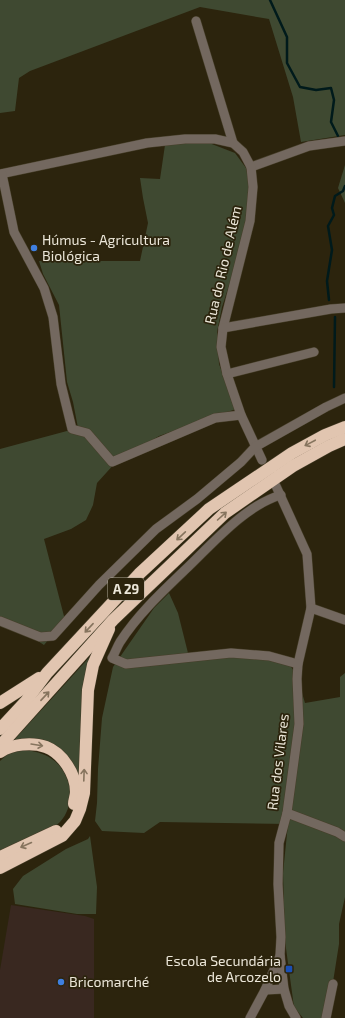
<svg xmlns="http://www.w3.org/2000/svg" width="345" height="1018" font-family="'Exo 2',sans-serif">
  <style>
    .commercial { fill: #392820 }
    .green { fill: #3f4931 }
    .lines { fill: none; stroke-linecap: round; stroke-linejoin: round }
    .stream { stroke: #001a1b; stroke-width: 2.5 }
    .minor-casing { stroke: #473f2a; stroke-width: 10 }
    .highway-casing { stroke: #473f2a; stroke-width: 13 }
    .minor { stroke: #73685f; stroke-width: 9 }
    .highway { stroke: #e1c5b0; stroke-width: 12 }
    .oneway { stroke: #86745e }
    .shop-dot { fill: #3f7fe0; stroke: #2c240d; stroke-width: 1.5 }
    .transit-dot { fill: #1a4fb4; stroke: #2c240d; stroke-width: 1.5 }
    .labels { text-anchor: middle; stroke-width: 3.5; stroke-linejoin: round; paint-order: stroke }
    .shield { fill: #2c240d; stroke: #b2ac9c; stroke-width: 1 }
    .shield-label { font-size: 13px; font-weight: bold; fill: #ece7d9 }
    .poi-label { font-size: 14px; fill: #ece7d9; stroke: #2c240d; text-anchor: start }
    .street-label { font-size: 14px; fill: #ece7d9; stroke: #2c240d }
  </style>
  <rect width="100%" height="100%" fill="#2c240d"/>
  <path class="commercial" d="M 11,905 L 85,916 L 94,919 L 94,1018 L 0,1018 L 0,970 Z"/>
  <g class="green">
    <path d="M 0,0 L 345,0 L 345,135 L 301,142 L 293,97 L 269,19 L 200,7 L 30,71 L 19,78 L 15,111 L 0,113 Z"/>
    <path d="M 204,141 L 235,153 L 246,168 L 250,186 L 246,233 L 222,307 L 217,332 L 219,364 L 236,409 L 159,436 L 116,462 L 97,483 L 93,505 L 86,520 L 71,529 L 44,539 L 65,620 L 44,645 L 30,636 L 0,620 L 0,449 L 78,428 L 73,402 L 67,382 L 59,305 L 43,274 L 39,261 L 140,261 L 148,223 L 143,198 L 140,178 L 160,179 L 165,145 Z"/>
    <path d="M 345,165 L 345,203 L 338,188 Z"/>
    <path d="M 169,593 L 178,613 L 190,661 L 236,656 L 288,662 L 297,676 L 305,703 L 340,697 L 340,677 L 345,673 L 345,897 L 339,924 L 339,944 L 333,982 L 324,1018 L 303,1018 L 294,1007 L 285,941 L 283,873 L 288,824 L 160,822 L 144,833 L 102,831 L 95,821 L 97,803 L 98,769 L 102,718 L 113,667 L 154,608 Z"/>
    <path d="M 96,650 L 80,789 L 64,755 L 21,742 L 15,739 Z"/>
    <path d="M 18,750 C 27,750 36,751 45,755 C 70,766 79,801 60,822 C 46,836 18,844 0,851 L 0,761 L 9,753 Z"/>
    <path d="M 90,836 L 97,887 L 96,914 L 77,914 L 15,904 L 13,889 L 23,876 L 66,849 L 88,839 Z"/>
  </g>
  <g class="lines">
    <g class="stream">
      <path d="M 270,0 L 287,37 L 287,63 L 300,87 L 316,90 L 331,88 L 334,100 L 331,122 L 338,136"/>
      <path d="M 329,300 L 327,281 L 332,250 L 328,226 L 334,215 L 332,208 L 335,196 L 343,191 L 345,186"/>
      <path d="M 334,387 L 335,317"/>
    </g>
    <defs>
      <g id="minor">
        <path d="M 196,21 L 233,143"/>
        <path d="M 251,167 L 309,146 L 345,141"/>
        <path d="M 0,174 L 147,143 L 185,139 L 215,139 L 233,143 L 243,152 L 251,167 L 253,187 L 250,221 L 223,328 L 221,347 L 227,374 L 241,415 L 262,460"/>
        <path d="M 2,174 L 14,232 L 44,288 L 53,317 L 61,384 L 72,429 L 87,433 L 112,462 L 215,418 L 241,415"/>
        <path d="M 223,328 L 331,309 L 345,308"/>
        <path d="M 227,374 L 314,352"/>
        <path d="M 276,486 L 307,554 L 311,608 L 298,664 L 297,679 L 299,724 L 287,813 L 279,843 L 278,884 L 281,937 L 280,955 L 284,989 L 289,1006 L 296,1018"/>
        <path d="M 281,495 C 246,505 214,542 188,567 C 164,590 138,614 120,642 C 117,647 115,653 112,658 L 126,664 L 231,653 L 269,656 L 298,664"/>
        <path d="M 311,608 L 345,620"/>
        <path d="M 0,621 L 40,637 L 53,636 L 99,585 L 156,529 L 197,499 L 241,462 L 255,447 L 326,407 L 345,398"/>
        <path d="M 287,813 L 337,832 L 345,837"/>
        <path d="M 265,990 L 284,989"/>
        <path d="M 250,1018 L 265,990 L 280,956"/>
        <path d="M 326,1018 L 333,984"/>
      </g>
      <g id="highway">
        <path d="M 0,703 L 39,678"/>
        <path d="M 0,729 L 26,701 L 47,673 L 139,574 L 209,509 L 292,453 L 325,435 L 345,427"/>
        <path d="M 0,746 L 113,620 L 225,513 L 293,466 L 329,446 L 345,439"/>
        <path d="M 0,752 C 12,744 32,742 46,747 C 62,753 76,774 76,792 C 76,796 74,800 74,804"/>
        <path d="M 0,857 L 56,831"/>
        <path d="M 0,868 L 62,836 L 75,821 L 80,809 L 84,793 L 88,690 L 93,665 L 109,629"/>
      </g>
    </defs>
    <use href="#minor" class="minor-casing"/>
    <use href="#highway" class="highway-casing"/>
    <use href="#minor" class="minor"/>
    <use href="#highway" class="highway"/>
  </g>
  <defs><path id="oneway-shaft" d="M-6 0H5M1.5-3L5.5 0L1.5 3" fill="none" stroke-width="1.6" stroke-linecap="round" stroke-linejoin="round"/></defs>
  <g class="oneway">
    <use href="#oneway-shaft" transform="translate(310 443) rotate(152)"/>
    <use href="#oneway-shaft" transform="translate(222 516) rotate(-42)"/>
    <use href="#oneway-shaft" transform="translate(181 536) rotate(137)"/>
    <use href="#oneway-shaft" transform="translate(89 628) rotate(133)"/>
    <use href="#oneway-shaft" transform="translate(45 696) rotate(-47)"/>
    <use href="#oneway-shaft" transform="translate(37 745) rotate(9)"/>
    <use href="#oneway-shaft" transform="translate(84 775) rotate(-88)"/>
    <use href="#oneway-shaft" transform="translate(26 845) rotate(156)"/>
  </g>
  <g class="shop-dot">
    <circle cx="34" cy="248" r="4"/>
    <circle cx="61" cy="982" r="4"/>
  </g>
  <rect class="transit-dot" x="285" y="965" width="8" height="8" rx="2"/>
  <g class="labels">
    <rect class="shield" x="108" y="578" width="36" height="22" rx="3"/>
    <g class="shield-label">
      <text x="126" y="594">A 29</text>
    </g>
    <g class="poi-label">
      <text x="42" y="245">Húmus - Agricultura<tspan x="42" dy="16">Biológica</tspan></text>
      <text x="281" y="966" text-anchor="end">Escola Secundária<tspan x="281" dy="16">de Arcozelo</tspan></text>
      <text x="69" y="987">Bricomarché</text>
    </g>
    <g class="street-label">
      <text transform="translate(223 265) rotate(-77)" y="5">Rua do Rio de Além</text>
      <text transform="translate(278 762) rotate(-83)" y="5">Rua dos Vilares</text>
    </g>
  </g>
</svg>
